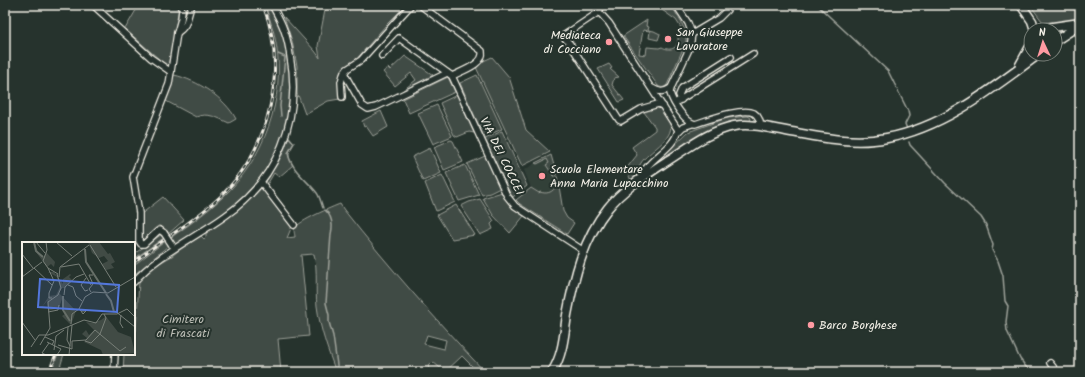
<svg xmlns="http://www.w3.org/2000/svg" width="1085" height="377" font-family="Kalam,sans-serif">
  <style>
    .built { fill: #333f39 }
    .green { fill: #414b45; stroke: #9a9e96; fill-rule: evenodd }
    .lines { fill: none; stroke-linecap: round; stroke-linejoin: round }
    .stream { stroke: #9fa39b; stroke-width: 1.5 }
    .street-casing { stroke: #f4f1e8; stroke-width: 8 }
    .secondary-casing { stroke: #f4f1e8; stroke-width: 11 }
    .street { stroke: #26332d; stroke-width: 5.5 }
    .secondary { stroke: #26332d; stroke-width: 8 }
    .rail-casing { stroke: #f4f1e8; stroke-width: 3 }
    .rail { stroke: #26332d; stroke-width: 1.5; stroke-dasharray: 4.5; stroke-linecap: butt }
    .street-bridge-casing { stroke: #f4f1e8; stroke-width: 8; stroke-linecap: butt }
    .street-bridge { stroke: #26332d; stroke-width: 5.5 }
    .poi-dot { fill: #ff9aa2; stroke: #26332d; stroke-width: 1.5 }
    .labels { text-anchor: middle; stroke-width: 4; stroke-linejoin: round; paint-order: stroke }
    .poi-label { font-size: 12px; fill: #f4f1e8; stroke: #26332d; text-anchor: start }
    .street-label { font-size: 12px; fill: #f4f1e8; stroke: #26332d }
    .park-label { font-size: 12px; fill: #bebfb7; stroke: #26332d }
    .inset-river { fill: none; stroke: #676f68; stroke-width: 2 }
    .inset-road { fill: none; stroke: #787f78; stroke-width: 1 }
    .view { fill: #5377dc; fill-opacity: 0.15; stroke: #5377dc; stroke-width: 2 }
    .inset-edge { fill: none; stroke: #f4f1e8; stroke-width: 2 }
  </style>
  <rect width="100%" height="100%" fill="#26332d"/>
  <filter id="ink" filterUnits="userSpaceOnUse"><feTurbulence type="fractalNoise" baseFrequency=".025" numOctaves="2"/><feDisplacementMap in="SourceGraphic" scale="8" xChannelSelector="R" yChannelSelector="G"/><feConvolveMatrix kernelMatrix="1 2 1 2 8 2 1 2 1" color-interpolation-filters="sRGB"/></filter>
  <g filter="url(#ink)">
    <path class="built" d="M 551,155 L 558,180 L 556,204 L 531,188 L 524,170 L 533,165 L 533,164 Z"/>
    <g class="green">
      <path d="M 139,5 L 178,5 L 179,8 L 168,67 L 125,29 Z"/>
      <path d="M 265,5 L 270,5 C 275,16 281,27 284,39 C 300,95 286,155 244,196 C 224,216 198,230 174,245 L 170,238 C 188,226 207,212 223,197 C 264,159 286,98 276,43 C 274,30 269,17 265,5 Z"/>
      <path d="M 326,5 L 406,5 L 386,25 L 355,61 L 344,68 L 339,78 L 340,99 L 328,101 L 305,114 L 298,95 L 297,95 L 297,66 L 292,41 L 284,17 L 315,51 L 320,58 L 318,46 Z"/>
      <path d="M 669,5 L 671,5 C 678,17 687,28 686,42 L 667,85 C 664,88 661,88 658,86 L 623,36 L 647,20 L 646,26 L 649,27 L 648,30 L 654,31 L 660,34 L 658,40 L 649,38 L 650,31 L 643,30 L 639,54 L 646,55 L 647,47 L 659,48 L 662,47 C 671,52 679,48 678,37 L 682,35 L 681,32 L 683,31 L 676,20 L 662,10 Z"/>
      <path d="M 1030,5 L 1080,5 L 1080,19 L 1074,23 L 1045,25 Z"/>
      <path d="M 405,56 L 433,75 L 402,91 L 416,80 L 411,73 L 395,86 L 383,72 L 388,68 L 390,70 Z"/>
      <path d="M 492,57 L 509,77 L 526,130 L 550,152 L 522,166 L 475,65 Z"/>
      <path d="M 609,64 L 612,68 L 610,69 L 619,77 L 614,78 L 612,85 L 624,100 L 619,102 L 598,69 Z"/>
      <path d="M 174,75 C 197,80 225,98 236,119 L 229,123 C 218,118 208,112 196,117 L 166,101 Z"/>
      <path d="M 477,75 L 502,129 L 484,137 L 460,83 Z"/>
      <path d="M 448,77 L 455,92 L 409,113 L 403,99 Z"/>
      <path d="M 457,95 L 474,133 L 469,132 L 457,137 L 454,135 L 440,103 Z"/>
      <path d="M 437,105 L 452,136 L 433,144 L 418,113 Z"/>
      <path d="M 657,108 L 661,108 C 664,113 669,119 670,124 C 675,139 647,152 641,163 C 637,169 637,176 632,183 L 626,169 L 637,155 L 632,147 L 655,130 L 655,127 L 644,112 Z"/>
      <path d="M 381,111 L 388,127 L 373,136 L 366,126 L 364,127 L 362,121 Z"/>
      <path d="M 748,116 L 751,118 L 750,121 L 744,122 L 648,170 L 688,132 L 727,118 Z"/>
      <path d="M 502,131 L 527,186 L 513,197 L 509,192 L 485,139 Z"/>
      <path d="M 289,137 L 294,143 C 289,151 286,156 293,165 L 279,177 L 274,173 L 268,183 L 266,181 L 282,155 Z"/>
      <path d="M 451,140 L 453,141 L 463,162 L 444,170 L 434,147 Z"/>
      <path d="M 430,148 L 441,173 L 423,181 L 412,157 Z"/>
      <path d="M 551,155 L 558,180 L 563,211 L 567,218 L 574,223 L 567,234 L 520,204 L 516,200 L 531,188 L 539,193 L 540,192 C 546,194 551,193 555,188 L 555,178 L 546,165 L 549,163 L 547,159 L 537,164 L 535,163 Z"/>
      <path d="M 485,156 L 500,188 L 490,193 L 482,195 L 467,164 Z"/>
      <path d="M 465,165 L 479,195 L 459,201 L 446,173 Z"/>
      <path d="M 442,175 L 455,202 L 436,211 L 425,183 Z"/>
      <path d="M 261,187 L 292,226 L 287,238 L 295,237 C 295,234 293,231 295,228 C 299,221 332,207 340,204 L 344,210 C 389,267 436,320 485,372 L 474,372 L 476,370 L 462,356 L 445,372 L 433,362 L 428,367 L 433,372 L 336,372 C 328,351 320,329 317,306 C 315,289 318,271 314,254 L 301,255 L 309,336 L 278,339 L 281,372 L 123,372 L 124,354 L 134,354 L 134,331 L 136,331 L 139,281 L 156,265 L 172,256 L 178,251 L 201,236 L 204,239 L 206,237 L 206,233 L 235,212 ZM 427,335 L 446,340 L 444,349 L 424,344 Z"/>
      <path d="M 502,192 C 506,202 514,210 524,216 L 510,233 L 493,215 L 483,198 Z"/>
      <path d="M 163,197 L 184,220 L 167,235 L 160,226 L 158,226 L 142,241 L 140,215 Z"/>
      <path d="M 480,199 L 494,221 L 491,224 L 493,229 L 480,235 L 461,206 L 469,202 Z"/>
      <path d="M 456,205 L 475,235 L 452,239 L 437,215 Z"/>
      <path d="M 162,234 L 165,237 L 134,259 L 134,254 Z"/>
      <path d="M 167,240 L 169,245 L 134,275 L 134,265 Z"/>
      <path d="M 58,354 L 64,354 L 60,367 L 56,372 L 51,372 Z"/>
    </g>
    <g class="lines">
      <g class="stream">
        <path d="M 817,5 L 888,71 L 908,111 L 909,116 L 905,124 L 907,129"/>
        <path d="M 278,54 L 285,57 L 280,106 L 281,116"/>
        <path d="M 289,137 L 294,143 L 288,153 C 291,170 308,181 317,193 C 320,197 321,203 323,208"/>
        <path d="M 909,142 L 910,145 L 945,183 L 981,217 L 986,225 L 993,245 L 992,250 L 998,261 L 1003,276 L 1005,301 L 1008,306 L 1006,322 L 1007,331 L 1020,359 L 1030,372"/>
        <path d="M 325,210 C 333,217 333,226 331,234 L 326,303 L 329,315 L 329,322 L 333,336 L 338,372"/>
      </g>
      <defs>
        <g id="street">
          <path d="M 93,5 L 151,58 L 171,72"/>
          <path d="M 420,5 L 482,51 C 485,64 462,71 452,76"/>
          <path d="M 676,5 L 688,23 L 692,34"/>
          <path d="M 725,5 L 727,10 L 719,18 L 692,34 L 690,47 L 671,88 L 670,93 C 673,103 685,122 695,124 C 708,120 742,107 754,113 C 759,116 760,121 761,127"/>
          <path d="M 599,12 L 609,23 L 678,130 C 674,150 647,158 641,178"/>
          <path d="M 599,12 L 563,36 L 570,44 L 619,120 L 621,121 L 641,109 L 658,104 L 663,106"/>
          <path d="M 599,12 L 602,5"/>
          <path d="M 177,33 C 190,24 186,17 192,5"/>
          <path d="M 382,56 L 399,38 L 452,76 L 507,196 L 515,206 L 584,251"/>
          <path d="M 344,73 L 362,105 L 368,109 L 376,107 L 447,73"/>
          <path d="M 652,88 C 659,92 663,93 671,88"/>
          <path d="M 342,97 L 341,82 L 343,75 L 347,69 L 361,60 L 411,5"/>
          <path d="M 681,100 L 679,95 L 682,88 L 731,57"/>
          <path d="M 675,103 L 753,54"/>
          <path d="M 678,132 L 683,127 L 692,124"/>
          <path d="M 261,182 L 294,225"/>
          <path d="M 164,233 L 160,230 L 158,231 L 144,244 L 141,244 L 139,241 L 139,213 L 133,177 L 169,84 L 177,33 L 181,19 L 182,10 L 180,5"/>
          <path d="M 134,282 C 157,255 196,237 225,216 C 277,180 302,119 290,56 C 289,48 287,38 284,30 C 281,21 276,13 272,5"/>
          <path d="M 1050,363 L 1057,372"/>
          <path d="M 114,372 L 115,354"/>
        </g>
        <g id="secondary">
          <path d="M 1021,5 L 1032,21 L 1035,30"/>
          <path d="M 1043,30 L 1046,28 L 1080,23"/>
          <path d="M 1055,41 L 1078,26"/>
          <path d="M 1020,65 L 1031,45"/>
          <path d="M 552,372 C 563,355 564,335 567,315 C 574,278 583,239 608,208 C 623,189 646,175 667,161 C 688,148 709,131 734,126 C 751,123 769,128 786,131 C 820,137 853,145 887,138 C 945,127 993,88 1039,54"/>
        </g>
      </defs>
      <use href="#street" class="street-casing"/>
      <use href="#secondary" class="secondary-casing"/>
      <use href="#street" class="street"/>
      <use href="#secondary" class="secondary"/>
      <defs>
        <g id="rail">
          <path d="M 134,262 C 163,239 197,220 223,194 C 271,145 288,69 263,5"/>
          <path d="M 49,372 L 56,354"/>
        </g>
      </defs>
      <use href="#rail" class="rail-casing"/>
      <use href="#rail" class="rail"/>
      <defs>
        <path id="street-bridge" d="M 164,233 L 172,245"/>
      </defs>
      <use href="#street-bridge" class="street-bridge-casing"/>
      <use href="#street-bridge" class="street-bridge"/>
    </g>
  </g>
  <g class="poi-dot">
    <circle cx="668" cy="39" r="4"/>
    <circle cx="609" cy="42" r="4"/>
    <circle cx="542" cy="176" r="4"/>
    <circle cx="811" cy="325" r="4"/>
  </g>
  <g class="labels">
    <g class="poi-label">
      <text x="676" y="36">San Giuseppe<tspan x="676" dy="14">Lavoratore</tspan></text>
      <text x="601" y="39" text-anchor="end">Mediateca<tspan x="601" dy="14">di Cocciano</tspan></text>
      <text x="550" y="173">Scuola Elementare<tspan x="550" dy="14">Anna Maria Lupacchino</tspan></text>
      <text x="819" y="329">Barco Borghese</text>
    </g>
    <g class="street-label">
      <text transform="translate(502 156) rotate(64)" y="4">VIA DEI COCCEI</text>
    </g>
    <g class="park-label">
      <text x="183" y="323">Cimitero<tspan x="183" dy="14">di Frascati</tspan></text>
    </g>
  </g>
  <g transform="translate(22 242)">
    <rect width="113" height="113" fill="#26332d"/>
    <path d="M 12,0 L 16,10 L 22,15 L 24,10 L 33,20 L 32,25 L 29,22 L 25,25 L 14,10 ZM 66,0 L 77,0 L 86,12 L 88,11 L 93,20 L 89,22 L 92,26 L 84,28 L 80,22 L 86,19 L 82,14 L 77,16 L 70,11 ZM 26,30 L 18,32 L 26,30 L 32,30 L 41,42 L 41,37 L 48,32 L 49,33 L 47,35 L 50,38 L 43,46 L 40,46 L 37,51 L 54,69 L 49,83 L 40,74 L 43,72 L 40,57 L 37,66 L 26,69 L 25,59 L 20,65 L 27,54 L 34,53 L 38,45 L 35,35 ZM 82,72 L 96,90 L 109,95 L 113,111 L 81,113 L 79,108 L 62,100 L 65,96 L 60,92 L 64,88 L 67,93 L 72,88 L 64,80 L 70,81 L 79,78 L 83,75 Z" fill="#414b45"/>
    <path class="inset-river" d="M 12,0 L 14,9 L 21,15M 63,7 L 64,20 L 84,51M 84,52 L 89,59 L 92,70M 41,54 L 41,68 L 48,79"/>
    <path class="inset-road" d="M 14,0 L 23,11M 34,0 L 50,14M 68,3 L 94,45M 0,12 L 11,26M 21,19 L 26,26 L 36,32M 21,19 L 25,8 L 24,0M 39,25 L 57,22 L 69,43M 12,26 L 30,43M 26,26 L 32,39 L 27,51 L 27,56 L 30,56M 0,35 L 20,20M 37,35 L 38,25 L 67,3M 64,36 L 59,43 L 63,49 L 66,48M 46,43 L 51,45 L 54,54 L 60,59M 69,50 L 67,47 L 71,42 L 67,33 L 71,33M 42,53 L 43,45 L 54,35 L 62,32M 0,65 L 0,81M 57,67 L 59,69 L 61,72 L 64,69 L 59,69M 93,69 L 113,85M 26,70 L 36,68 L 37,63M 99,73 L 98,81 L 101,86M 0,80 L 13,98M 49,82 L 50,72 L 57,67 L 63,55 L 71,50 L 86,51 L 113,35M 50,83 L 62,78 L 74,81 L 80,72 L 95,72 L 105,67 L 113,75M 46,85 L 45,98 L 48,104M 23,95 L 32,99 L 30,103M 63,99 L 69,101 L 78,92 L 84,76 L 82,72M 25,100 L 39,107 L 35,113M 18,103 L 28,86 L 26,60 L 36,53 L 39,46 L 35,32M 36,103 L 50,107 L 50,99 L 64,98 L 73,88 L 98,109 L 104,105M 9,105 L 17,93 L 26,93 L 50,83M 32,108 L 34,94 L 42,88M 24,113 L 20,111 L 27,101M 47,113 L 50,83"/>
    <path class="view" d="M 18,37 L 97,43 L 95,70 L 16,65 Z"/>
    <rect width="113" height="113" class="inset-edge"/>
  </g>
  <rect width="1085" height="377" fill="none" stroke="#26332d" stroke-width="20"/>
  <rect x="10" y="10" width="1065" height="357" fill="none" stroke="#f4f1e8" stroke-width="1.5" filter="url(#ink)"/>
  <g transform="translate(1043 42) rotate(356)"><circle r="19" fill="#26332d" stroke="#787f78"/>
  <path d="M0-3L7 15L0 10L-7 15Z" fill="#ff9aa2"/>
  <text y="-6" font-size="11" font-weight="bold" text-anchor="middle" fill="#f4f1e8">N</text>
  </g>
</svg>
